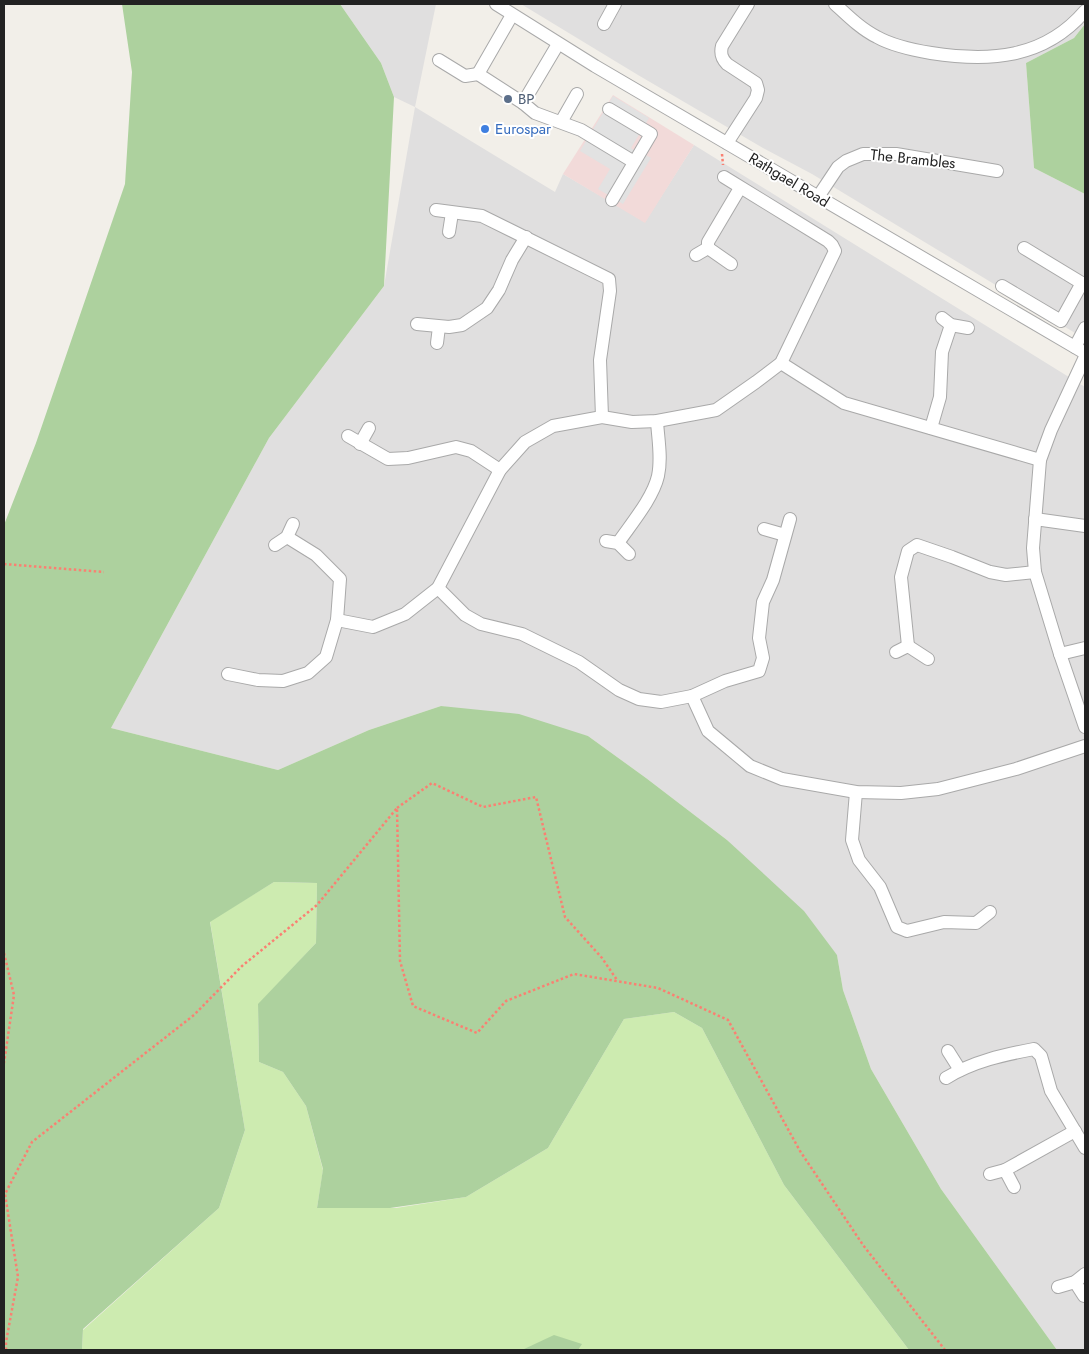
<svg xmlns="http://www.w3.org/2000/svg" width="1089" height="1354" font-family="Jost,sans-serif">
  <style>
    .residential { fill: #e0dfdf }
    .commercial { fill: #f2dad9 }
    .grass { fill: #cdebb0 }
    .forest { fill: #add19e }
    .parking { fill: #e2e2e2 }
    .lines { fill: none; stroke-linecap: round; stroke-linejoin: round }
    .minor-casing { stroke: #a9a9a9; stroke-width: 14 }
    .path { stroke: #fa8072; stroke-width: 2.5; stroke-dasharray: 2.5 2.5; stroke-linecap: butt }
    .minor { stroke: #fff; stroke-width: 12 }
    .service-dot { fill: #5c6f8a; stroke: #fff; stroke-width: 2 }
    .shop-dot { fill: #3f7fe0; stroke: #fff; stroke-width: 2 }
    .labels { text-anchor: middle; stroke-width: 4; stroke-linejoin: round; paint-order: stroke }
    .service-label { font-size: 15px; fill: #4e5e75; stroke: #fff; text-anchor: start }
    .shop-label { font-size: 15px; fill: #366cbe; stroke: #fff; text-anchor: start }
    .street-label { font-size: 15px; fill: #222; stroke: #fff }
  </style>
  <rect width="100%" height="100%" fill="#f2efe9"/>
  <g class="residential">
    <path d="M 340,4 L 436,4 L 415,107 L 555,192 L 563,174 L 645,222 L 694,145 L 1085,387 L 1085,1350 L 1057,1350 L 941,1189 L 871,1069 L 843,990 L 837,955 L 727,840 L 646,778 L 588,736 L 441,706 L 369,730 L 278,770 L 111,728 L 269,438 L 384,286 L 415,107 L 394,97 L 381,63 Z"/>
    <path d="M 521,4 L 1085,4 L 1085,24 L 1074,38 L 1026,63 L 1034,168 L 1085,194 L 1085,339 L 812,174 L 763,148 L 638,75 Z"/>
  </g>
  <path class="commercial" d="M 613,95 L 694,145 L 645,223 L 563,174 Z"/>
  <path class="grass" d="M 274,882 L 317,883 L 316,943 L 258,1005 L 259,1062 L 283,1072 L 306,1106 L 323,1170 L 317,1208 L 396,1208 L 466,1197 L 548,1148 L 624,1019 L 674,1012 L 702,1028 L 784,1185 L 909,1350 L 82,1350 L 83,1330 L 219,1208 L 245,1130 L 210,921 Z"/>
  <g class="forest">
    <path d="M 122,4 L 340,4 L 381,63 L 394,97 L 384,286 L 269,438 L 111,728 L 278,770 L 369,730 L 441,706 L 519,714 L 588,736 L 646,778 L 727,840 L 804,911 L 837,955 L 843,990 L 871,1069 L 941,1189 L 1057,1350 L 909,1350 L 784,1185 L 702,1028 L 674,1012 L 624,1019 L 548,1148 L 466,1197 L 390,1208 L 317,1208 L 323,1169 L 306,1106 L 283,1072 L 259,1062 L 258,1004 L 316,943 L 317,883 L 274,882 L 210,922 L 245,1130 L 219,1208 L 83,1329 L 82,1350 L 4,1350 L 4,525 L 36,443 L 125,184 L 132,72 Z"/>
    <path d="M 1085,24 L 1085,194 L 1034,168 L 1026,63 L 1074,38 Z"/>
    <path d="M 554,1335 L 582,1344 L 578,1350 L 522,1350 Z"/>
  </g>
  <path class="parking" d="M 613,96 L 649,118 L 631,148 L 638,153 L 639,151 L 651,158 L 623,204 L 598,189 L 610,169 L 580,151 Z"/>
  <g class="lines">
    <defs>
      <g id="minor">
        <path d="M 496,4 L 595,66 L 1085,353"/>
        <path d="M 835,4 C 848,16 861,29 877,37 C 893,46 913,50 931,53 C 989,62 1044,59 1085,11"/>
        <path d="M 512,15 L 478,74 L 523,103 L 558,44"/>
        <path d="M 604,24 L 615,4"/>
        <path d="M 439,60 L 465,76 L 478,74"/>
        <path d="M 523,103 L 535,113 L 581,130 L 634,162"/>
        <path d="M 609,109 L 651,134 L 612,200"/>
        <path d="M 561,122 L 577,94"/>
        <path d="M 727,143 L 756,98 L 758,90 L 756,83 L 727,64 C 722,59 720,54 722,46 L 748,4"/>
        <path d="M 818,197 L 838,167 L 846,161 L 863,154 L 896,154 L 997,171"/>
        <path d="M 436,210 L 482,216 L 609,279 L 610,291 L 600,360 L 602,417"/>
        <path d="M 449,232 L 452,213"/>
        <path d="M 1024,248 L 1085,285"/>
        <path d="M 696,255 L 708,248"/>
        <path d="M 731,264 L 708,248 L 708,242 L 740,188"/>
        <path d="M 1002,286 L 1061,321 L 1082,283"/>
        <path d="M 942,318 L 951,325 L 968,328"/>
        <path d="M 417,324 L 449,327 L 462,325 L 487,308 L 499,290 L 512,260 L 526,237"/>
        <path d="M 437,343 L 439,327"/>
        <path d="M 1075,347 L 1085,328"/>
        <path d="M 1085,357 L 1051,430 L 1040,460 L 1033,548 L 1035,572 L 1060,654 L 1085,727"/>
        <path d="M 781,363 L 844,403 L 1040,460"/>
        <path d="M 931,428 L 940,397 L 942,352 L 951,325"/>
        <path d="M 348,436 L 388,459 L 408,458 L 456,447 L 471,451 L 500,470"/>
        <path d="M 360,444 L 369,428"/>
        <path d="M 1035,519 L 1085,526"/>
        <path d="M 764,529 L 785,535"/>
        <path d="M 606,541 L 618,543 L 629,554"/>
        <path d="M 618,543 C 631,524 653,498 658,476 C 662,458 658,439 657,421"/>
        <path d="M 275,545 L 287,537 L 293,524"/>
        <path d="M 438,588 L 465,615 L 481,624 L 522,634 L 579,662 L 619,690 L 639,699 L 661,702 L 692,696 L 725,681 L 759,671 L 763,658 L 759,638 L 763,602 L 773,580 L 790,519"/>
        <path d="M 337,620 L 373,627 L 405,614 L 438,588 L 500,470 L 525,442 L 553,426 L 602,417 L 632,422 L 657,421 L 716,410 L 756,382 L 781,363 L 835,251 L 832,245 L 828,241 L 724,177"/>
        <path d="M 908,646 L 901,577 L 908,551 L 917,545 L 952,557 L 990,572 L 1006,575 L 1035,572"/>
        <path d="M 896,652 L 908,646 L 928,659"/>
        <path d="M 1060,654 L 1085,648"/>
        <path d="M 228,674 L 258,680 L 283,681 L 308,673 L 326,657 L 337,620 L 340,579 L 316,555 L 287,537"/>
        <path d="M 692,696 L 708,731 L 750,766 L 782,779 L 856,792 L 901,793 L 938,789 L 1016,769 L 1085,746"/>
        <path d="M 856,792 L 852,840 L 859,860 L 880,887 L 897,927 L 907,931 L 944,922 L 976,923 L 990,912"/>
        <path d="M 948,1051 L 960,1070"/>
        <path d="M 946,1078 C 974,1061 1003,1055 1034,1049 L 1041,1056 L 1051,1091 L 1085,1148"/>
        <path d="M 1005,1170 L 1014,1187"/>
        <path d="M 990,1174 L 1005,1170 L 1075,1131"/>
        <path d="M 1075,1282 L 1084,1296"/>
        <path d="M 1058,1287 L 1075,1282 L 1085,1274"/>
      </g>
    </defs>
    <use href="#minor" class="minor-casing"/>
    <g class="path">
      <path d="M 722,154 L 723,165"/>
      <path d="M 4,564 L 104,572"/>
      <path d="M 397,808 L 432,783 L 483,807 L 536,797 L 565,917 L 602,958 L 617,980"/>
      <path d="M 4,953 L 14,995 L 4,1063"/>
      <path d="M 6,1350 L 6,1342 L 18,1277 L 5,1194 L 32,1142 L 194,1015 L 242,966 L 317,905 L 397,808 L 400,961 L 413,1006 L 477,1033 L 506,1001 L 574,974 L 658,988 L 728,1020 L 800,1151 L 863,1245 L 945,1350"/>
    </g>
    <use href="#minor" class="minor"/>
  </g>
  <circle class="service-dot" cx="508" cy="99" r="5"/>
  <circle class="shop-dot" cx="485" cy="129" r="5"/>
  <g class="labels">
    <g class="service-label">
      <text x="518" y="104">BP</text>
    </g>
    <g class="shop-label">
      <text x="495" y="134">Eurospar</text>
    </g>
    <g class="street-label">
      <text transform="translate(913 159) rotate(6)" y="5">The Brambles</text>
      <text transform="translate(789 180) rotate(31)" y="5">Rathgael Road</text>
    </g>
  </g>
  <rect width="1089" height="1354" fill="none" stroke="#222222" stroke-width="10"/>
</svg>
